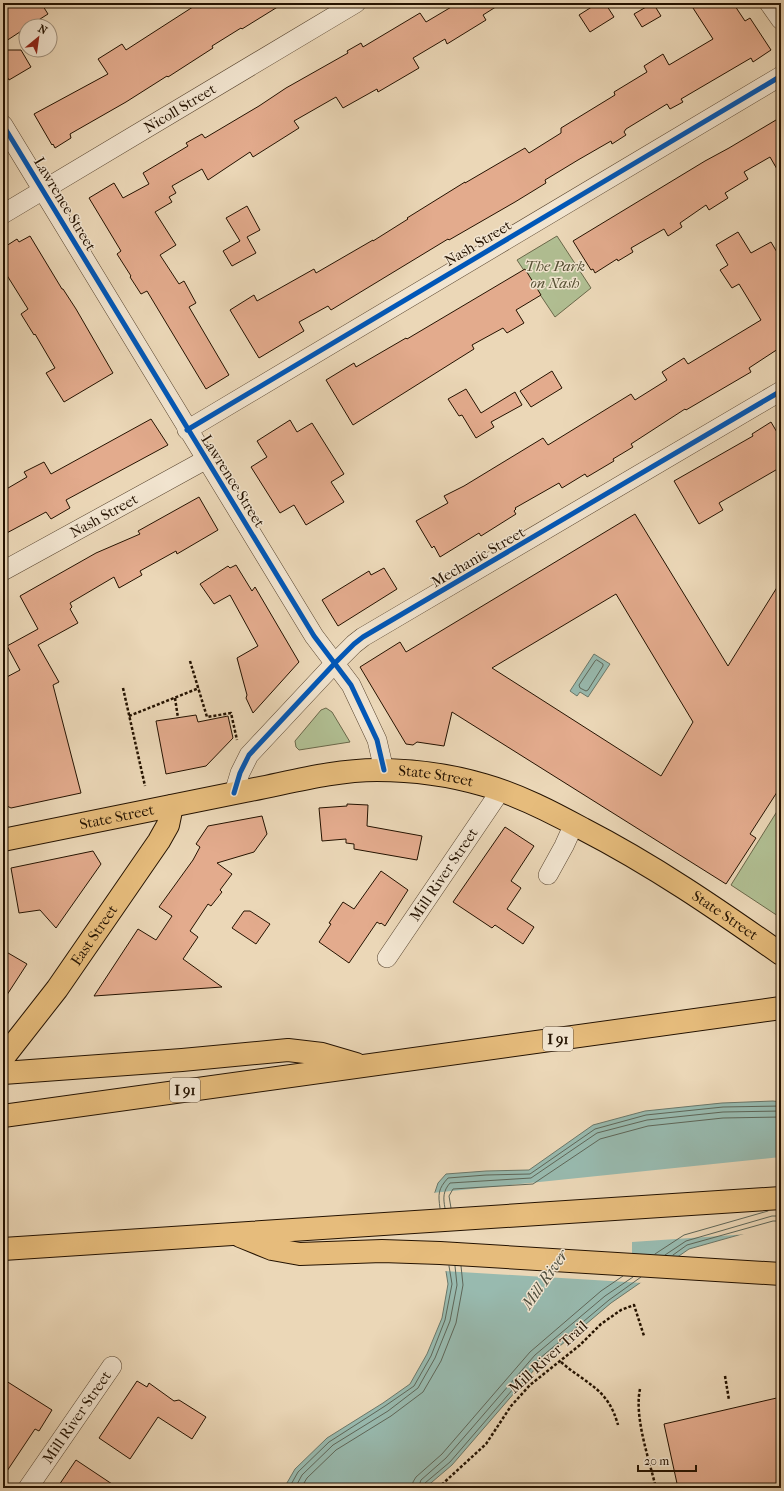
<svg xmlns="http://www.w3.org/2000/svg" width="784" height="1491" font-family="'IM FELL French Canon',serif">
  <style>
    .green { fill: #b1bf93; stroke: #6a684a }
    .water { fill: #98baaf; stroke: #6a7769 }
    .pier { fill: #ebd7b7 }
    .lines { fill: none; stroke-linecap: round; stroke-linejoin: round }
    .shore { stroke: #5e6658; stroke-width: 1 }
    .building { fill: #e3ab8d; stroke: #241200; fill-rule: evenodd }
    .minor-casing { stroke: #56432e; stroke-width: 20 }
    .major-casing { stroke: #241200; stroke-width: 24 }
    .highway-casing { stroke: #241200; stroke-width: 24 }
    .path { stroke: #241200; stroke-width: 2.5; stroke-dasharray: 3 2; stroke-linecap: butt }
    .minor { stroke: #f2e5d0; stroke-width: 19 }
    .major { stroke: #e6bc7c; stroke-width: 22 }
    .highway { stroke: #e6bc7c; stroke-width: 22 }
    .cycleway-casing { stroke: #f2e5d0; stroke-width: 8 }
    .cycleway { stroke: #0057b8; stroke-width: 5 }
    .labels { text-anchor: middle; stroke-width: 3; stroke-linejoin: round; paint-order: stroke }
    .shield { fill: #f2e5d0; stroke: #62513e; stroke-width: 1 }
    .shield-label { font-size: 14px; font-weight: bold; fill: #241200 }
    .street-label { font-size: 15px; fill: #241200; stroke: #f2e5d0 }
    .park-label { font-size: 15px; font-style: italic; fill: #554f33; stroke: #f2e5d0 }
    .water-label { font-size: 16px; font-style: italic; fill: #4d4d3d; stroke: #f2e5d0 }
  </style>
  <rect width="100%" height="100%" fill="#ebd7b7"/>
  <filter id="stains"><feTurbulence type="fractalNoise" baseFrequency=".005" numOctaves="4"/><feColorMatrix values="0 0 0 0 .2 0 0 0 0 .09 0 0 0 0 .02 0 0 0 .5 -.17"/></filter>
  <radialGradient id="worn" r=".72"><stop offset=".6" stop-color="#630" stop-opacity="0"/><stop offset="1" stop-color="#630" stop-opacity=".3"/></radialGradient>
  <g class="green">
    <path d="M 557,236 L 591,288 L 555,317 L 517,260 Z"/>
    <path d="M 326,708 L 332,712 L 350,742 L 299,750 L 296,747 L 295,741 L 321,710 Z"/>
    <path d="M 781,805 L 781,918 L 731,885 Z"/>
  </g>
  <g class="water">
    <path d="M 594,654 L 610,664 L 588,697 L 580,692 L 577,696 L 570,691 Z"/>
    <path d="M 773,1101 L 781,1102 L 781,1224 L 774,1225 L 689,1249 L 611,1303 L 541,1362 L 452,1465 L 425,1488 L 284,1488 L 295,1469 L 327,1438 L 383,1403 L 410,1384 L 427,1354 L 442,1318 L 448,1284 L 434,1195 L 438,1183 L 446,1174 L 486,1171 L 529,1170 L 593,1125 L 645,1111 L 722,1103 Z"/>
  </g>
  <path class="pier" d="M 781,1157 L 781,1226 L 775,1227 L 749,1234 L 632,1242 L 632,1254 L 680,1257 L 643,1283 L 444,1271 L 432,1193 Z"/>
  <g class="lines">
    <g class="shore">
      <path d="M 597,660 L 603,664 L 603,666 L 588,690 L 586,691 L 580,688 L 579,685 L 595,661 Z"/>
      <path d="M 440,1208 C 438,1194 438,1189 448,1178 L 486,1175 L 530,1174 L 595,1129 L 646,1115 L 723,1107 L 781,1106"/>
      <path d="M 445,1208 C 443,1198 443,1191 450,1183 L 531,1178 L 597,1133 L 647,1120 L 723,1112 L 781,1111"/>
      <path d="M 451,1208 L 449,1196 L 453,1189 L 533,1184 L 600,1139 L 648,1126 L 723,1118 L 781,1117"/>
      <path d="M 655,1254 L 684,1235 L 768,1211"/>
      <path d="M 665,1255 L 686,1241 L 772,1216 L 781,1216"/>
      <path d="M 673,1255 L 687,1245 L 773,1221 L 781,1221"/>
      <path d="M 289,1488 L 298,1472 L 329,1442 L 385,1406 L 414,1386 L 431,1356 L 445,1320 L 452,1284 L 449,1266"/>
      <path d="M 295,1488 L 302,1475 L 333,1445 L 388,1411 L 418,1388 L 435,1358 L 450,1321 L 457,1285 L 455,1266"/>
      <path d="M 301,1488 L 307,1478 L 336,1450 L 391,1416 L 423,1392 L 441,1361 L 456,1323 L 463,1285 L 461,1266"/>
      <path d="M 412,1488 L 413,1482 L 416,1477 L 442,1454 L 530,1352 L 601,1291 L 623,1276"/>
      <path d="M 418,1488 L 421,1480 L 446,1458 L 535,1355 L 605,1296 L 633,1277"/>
      <path d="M 423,1488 L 425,1483 L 450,1462 L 539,1359 L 609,1300 L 641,1277"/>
    </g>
  </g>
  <g class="building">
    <path d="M 3,3 L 41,3 L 48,14 L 29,26 L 26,26 L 26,28 L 3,43 Z"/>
    <path d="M 199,3 L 284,3 L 242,29 L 241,28 L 212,46 L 213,48 L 168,77 L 167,76 L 126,102 L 70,134 L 71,138 L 55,148 L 53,144 L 52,145 L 34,114 L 108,74 L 98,59 L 122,44 L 126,50 Z"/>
    <path d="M 458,3 L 502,3 L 483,15 L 486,20 L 447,44 L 445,39 L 413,58 L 419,68 L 378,92 L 377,89 L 343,108 L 336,97 L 294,121 L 299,128 L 253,157 L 250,152 L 208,180 L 202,169 L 172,186 L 176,193 L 169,197 L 172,202 L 155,212 L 176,245 L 160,255 L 179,284 L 184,281 L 196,303 L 189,307 L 229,375 L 206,389 L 147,291 L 141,294 L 130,277 L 131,276 L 117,254 L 121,251 L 89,198 L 114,183 L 123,198 L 149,184 L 143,173 L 188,146 L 186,143 L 202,134 L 205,138 L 259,106 L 286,88 L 348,53 L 347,51 L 361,43 L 363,47 L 420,13 L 426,22 Z"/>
    <path d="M 598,3 L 605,3 L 614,17 L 590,32 L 579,15 Z"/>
    <path d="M 653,3 L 661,16 L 642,27 L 634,14 Z"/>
    <path d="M 701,3 L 733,3 L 745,21 L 750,18 L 771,50 L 753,62 L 751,58 L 681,99 L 683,102 L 670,109 L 667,104 L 626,129 L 624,132 L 626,135 L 612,144 L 611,141 L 578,160 L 545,180 L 546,183 L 515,202 L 449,240 L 448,239 L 331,310 L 328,306 L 299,322 L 304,331 L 259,358 L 230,310 L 254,295 L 257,301 L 314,269 L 316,273 L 373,240 L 373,241 L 408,219 L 407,218 L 465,182 L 465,183 L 525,148 L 529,153 L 561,133 L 561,128 L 615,95 L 614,92 L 647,72 L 644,66 L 663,54 L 669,65 L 713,39 L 693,8 Z"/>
    <path d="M 3,50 L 21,50 L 31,67 L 9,80 L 3,70 Z"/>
    <path d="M 781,117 L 781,176 L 770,157 L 744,172 L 748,179 L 725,193 L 728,198 L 709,210 L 706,205 L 680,223 L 682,227 L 668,236 L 664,229 L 631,248 L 633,252 L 618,261 L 617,259 L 595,273 L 593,269 L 591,270 L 573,241 L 705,161 L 729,148 Z"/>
    <path d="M 247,206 L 260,230 L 247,237 L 256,253 L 232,266 L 223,251 L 240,241 L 226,218 Z"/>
    <path d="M 738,232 L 751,253 L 771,242 L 781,259 L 781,347 L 749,368 L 751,372 L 686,410 L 685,409 L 631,444 L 633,447 L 613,459 L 614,461 L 587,477 L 585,474 L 562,488 L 559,483 L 515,508 L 516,509 L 514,511 L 516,514 L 481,536 L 479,533 L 440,557 L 434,546 L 432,548 L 416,521 L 448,503 L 444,496 L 464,486 L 543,438 L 548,445 L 631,394 L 635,400 L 667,380 L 662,372 L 684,358 L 688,364 L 761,320 L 739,284 L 732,288 L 720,270 L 728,265 L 716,245 Z"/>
    <path d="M 30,236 L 62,289 L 63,289 L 76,309 L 113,373 L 64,402 L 46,373 L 55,368 L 35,334 L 34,335 L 21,314 L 28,309 L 3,269 L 3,248 L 17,239 L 19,242 Z"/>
    <path d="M 525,269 L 541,295 L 516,310 L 524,323 L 507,333 L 503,328 L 472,345 L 474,349 L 353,425 L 326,380 L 354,363 L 356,367 L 406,338 L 407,339 Z"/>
    <path d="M 552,371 L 562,388 L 531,407 L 520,391 Z"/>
    <path d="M 466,389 L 481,413 L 515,392 L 522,405 L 491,422 L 494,427 L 476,438 L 462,415 L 459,416 L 448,399 Z"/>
    <path d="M 151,419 L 168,445 L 66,500 L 70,508 L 51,519 L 46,512 L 3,535 L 3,491 L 27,477 L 24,472 L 44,462 L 51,474 Z"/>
    <path d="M 290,420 L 297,432 L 312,423 L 344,474 L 331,482 L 344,502 L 306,525 L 294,505 L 280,513 L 251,467 L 267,457 L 257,441 Z"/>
    <path d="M 771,422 L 781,439 L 781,467 L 719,503 L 723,510 L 699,524 L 674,481 L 753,436 L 752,434 Z"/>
    <path d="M 199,497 L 218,530 L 177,554 L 176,551 L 140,571 L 142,575 L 119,588 L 114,577 L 70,603 L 72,607 L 70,609 L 78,623 L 38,645 L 59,682 L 53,685 L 81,793 L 11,808 L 3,804 L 3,679 L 20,670 L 7,646 L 38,629 L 20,596 L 96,553 L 140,534 L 138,531 Z"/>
    <path d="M 635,514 L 728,666 L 781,581 L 781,786 L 750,834 L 756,838 L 726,884 L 452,712 L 444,746 L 417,742 L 413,745 L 406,744 L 360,667 L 400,642 L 406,652 ZM 616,594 L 693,722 L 661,776 L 492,668 Z"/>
    <path d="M 236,565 L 252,591 L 255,587 L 299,662 L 253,713 L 246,698 L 247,695 L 237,658 L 258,646 L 230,595 L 214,604 L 200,584 L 228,566 L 230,568 Z"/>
    <path d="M 384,568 L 397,589 L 338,626 L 322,600 L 369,571 L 371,575 Z"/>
    <path d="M 196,715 L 198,722 L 228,716 L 233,738 L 206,766 L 166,774 L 156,721 Z"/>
    <path d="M 347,804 L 368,805 L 367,826 L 422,836 L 417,860 L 354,849 L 354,844 L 346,843 L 346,839 L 322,841 L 319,808 L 347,806 Z"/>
    <path d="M 262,816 L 267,834 L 254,852 L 217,863 L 232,874 L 220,890 L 222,892 L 211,906 L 208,904 L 190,931 L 198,937 L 183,959 L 222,987 L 94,996 L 138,929 L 156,940 L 172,916 L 159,907 L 193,860 L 200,847 L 196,844 L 208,826 Z"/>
    <path d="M 505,827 L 534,846 L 511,881 L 521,888 L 507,909 L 534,927 L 523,944 L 495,925 L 492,928 L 453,902 Z"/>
    <path d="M 93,851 L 101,864 L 56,928 L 40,910 L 19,913 L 11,868 Z"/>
    <path d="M 381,871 L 408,890 L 385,926 L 381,923 L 380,924 L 377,922 L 349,963 L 319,942 L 331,924 L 329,923 L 343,902 L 354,909 Z"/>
    <path d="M 244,911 L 250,911 L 270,924 L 256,944 L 232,928 Z"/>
    <path d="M 3,950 L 27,964 L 3,1001 Z"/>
    <path d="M 3,1379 L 52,1410 L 39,1431 L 35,1429 L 3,1477 Z"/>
    <path d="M 137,1381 L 147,1387 L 149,1383 L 174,1401 L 179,1400 L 206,1417 L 192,1439 L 158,1417 L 130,1459 L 99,1438 Z"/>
    <path d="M 781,1397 L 781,1488 L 678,1488 L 664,1424 Z"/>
    <path d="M 76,1460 L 118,1488 L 57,1488 Z"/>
  </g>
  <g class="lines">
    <defs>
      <g id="minor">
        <path d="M 769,3 L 781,20"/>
        <path d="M 3,125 L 314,636 L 351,685 L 377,740 L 384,770"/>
        <path id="s1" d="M 3,214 L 356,3"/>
        <path d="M 187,430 L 781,76"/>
        <path id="s2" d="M 3,571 L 205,460"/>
        <path d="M 234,793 L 240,773 L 249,755 L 335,663 L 354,644 L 363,637 L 781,391"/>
        <path d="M 548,875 L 564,846 L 574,824"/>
        <path id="s3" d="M 387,958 L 501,790"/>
        <path id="s4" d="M 28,1488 L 112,1366"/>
      </g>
      <g id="major">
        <path id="s5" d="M 3,840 C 84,824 164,807 245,791 C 288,783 333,770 377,770 C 413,770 450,775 484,785 C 519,795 552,812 583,829 C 653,865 717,909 781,954"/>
        <path id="s6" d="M 3,1058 L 57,989 L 159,841 L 168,825 L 172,806"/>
      </g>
      <g id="highway">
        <path d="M 3,1073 L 182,1060 L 288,1050 L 322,1054 L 356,1064"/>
        <path d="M 3,1116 L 781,1008"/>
        <path d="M 240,1236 L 272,1249 L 300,1254 L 382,1251 L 440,1253 L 781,1274"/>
        <path d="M 3,1249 L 781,1198"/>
      </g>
    </defs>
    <use href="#minor" class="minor-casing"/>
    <use href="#major" class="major-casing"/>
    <use href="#highway" class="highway-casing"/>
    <g class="path">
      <path d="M 190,661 L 207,717 L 231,713 L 237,740"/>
      <path d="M 123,688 L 145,786"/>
      <path d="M 175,698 L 178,718"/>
      <path d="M 129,716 L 199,688"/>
      <path d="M 777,862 L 781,864"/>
      <path d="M 561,1362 C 586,1384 608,1388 618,1425"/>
      <path d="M 725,1376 L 729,1400"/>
      <path d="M 640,1389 C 634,1417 649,1459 656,1488"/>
      <path d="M 438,1488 L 486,1444 L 511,1406 L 530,1385 L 580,1345 L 601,1324 L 621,1310 L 634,1305 L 644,1336"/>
    </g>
    <use href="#minor" class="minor"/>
    <use href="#major" class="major"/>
    <use href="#highway" class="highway"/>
    <defs>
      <g id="cycleway">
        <path d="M 3,125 L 314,636 L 351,685 L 377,740 L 384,770"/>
        <path d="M 187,430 L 781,76"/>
        <path d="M 234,793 L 240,773 L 249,755 L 335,663 L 354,644 L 363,637 L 781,391"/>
      </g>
    </defs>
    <use href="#cycleway" class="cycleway-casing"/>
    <use href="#cycleway" class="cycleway"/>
  </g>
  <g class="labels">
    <g class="shield">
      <rect x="543" y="1027" width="30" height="24" rx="3"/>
      <rect x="170" y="1078" width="30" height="24" rx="3"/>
    </g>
    <g class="shield-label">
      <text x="558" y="1044">I 91</text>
      <text x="185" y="1095">I 91</text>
    </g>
    <g class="street-label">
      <text dy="5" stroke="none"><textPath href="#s1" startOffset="206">Nicoll Street</textPath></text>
      <text transform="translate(65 204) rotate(59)" y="5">Lawrence Street</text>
      <text transform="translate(478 243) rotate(-31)" y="5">Nash Street</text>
      <text transform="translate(233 481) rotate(58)" y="5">Lawrence Street</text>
      <text dy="5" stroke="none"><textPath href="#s2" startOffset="115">Nash Street</textPath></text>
      <text transform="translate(478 557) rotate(-30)" y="5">Mechanic Street</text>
      <text dy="5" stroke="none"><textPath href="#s5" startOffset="440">State Street</textPath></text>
      <text dy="5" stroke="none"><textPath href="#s5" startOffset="116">State Street</textPath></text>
      <text dy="5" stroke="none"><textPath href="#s3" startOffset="101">Mill River Street</textPath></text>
      <text dy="5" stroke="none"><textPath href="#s5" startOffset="764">State Street</textPath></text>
      <text dy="5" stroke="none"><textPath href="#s6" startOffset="153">East Street</textPath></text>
      <text transform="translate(548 1357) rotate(-42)" y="5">Mill River Trail</text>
      <text dy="5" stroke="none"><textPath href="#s4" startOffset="86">Mill River Street</textPath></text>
    </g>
    <g class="park-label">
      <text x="555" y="271">The Park<tspan x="555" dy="17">on Nash</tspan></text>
    </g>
    <g class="water-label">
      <text transform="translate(544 1279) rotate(-55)" y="6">Mill River</text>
    </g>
  </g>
  <rect width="784" height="1491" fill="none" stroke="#ebd7b7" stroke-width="16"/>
  <rect x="4" y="4" width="776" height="1483" fill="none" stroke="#241200" stroke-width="2"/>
  <rect x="8" y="8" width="768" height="1475" fill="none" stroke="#241200"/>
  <g transform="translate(38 38) rotate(29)"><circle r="19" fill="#f2e5d0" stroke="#a0917d"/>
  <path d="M0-3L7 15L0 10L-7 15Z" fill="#8f2418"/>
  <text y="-6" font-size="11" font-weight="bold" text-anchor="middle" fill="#241200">N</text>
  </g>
  <path d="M638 1465v6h58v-6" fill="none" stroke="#241200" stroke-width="2"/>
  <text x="644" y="1465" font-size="12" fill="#241200" stroke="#f2e5d0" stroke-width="3" paint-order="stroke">20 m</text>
  <rect width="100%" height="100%" filter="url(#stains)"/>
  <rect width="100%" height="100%" fill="url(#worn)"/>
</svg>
